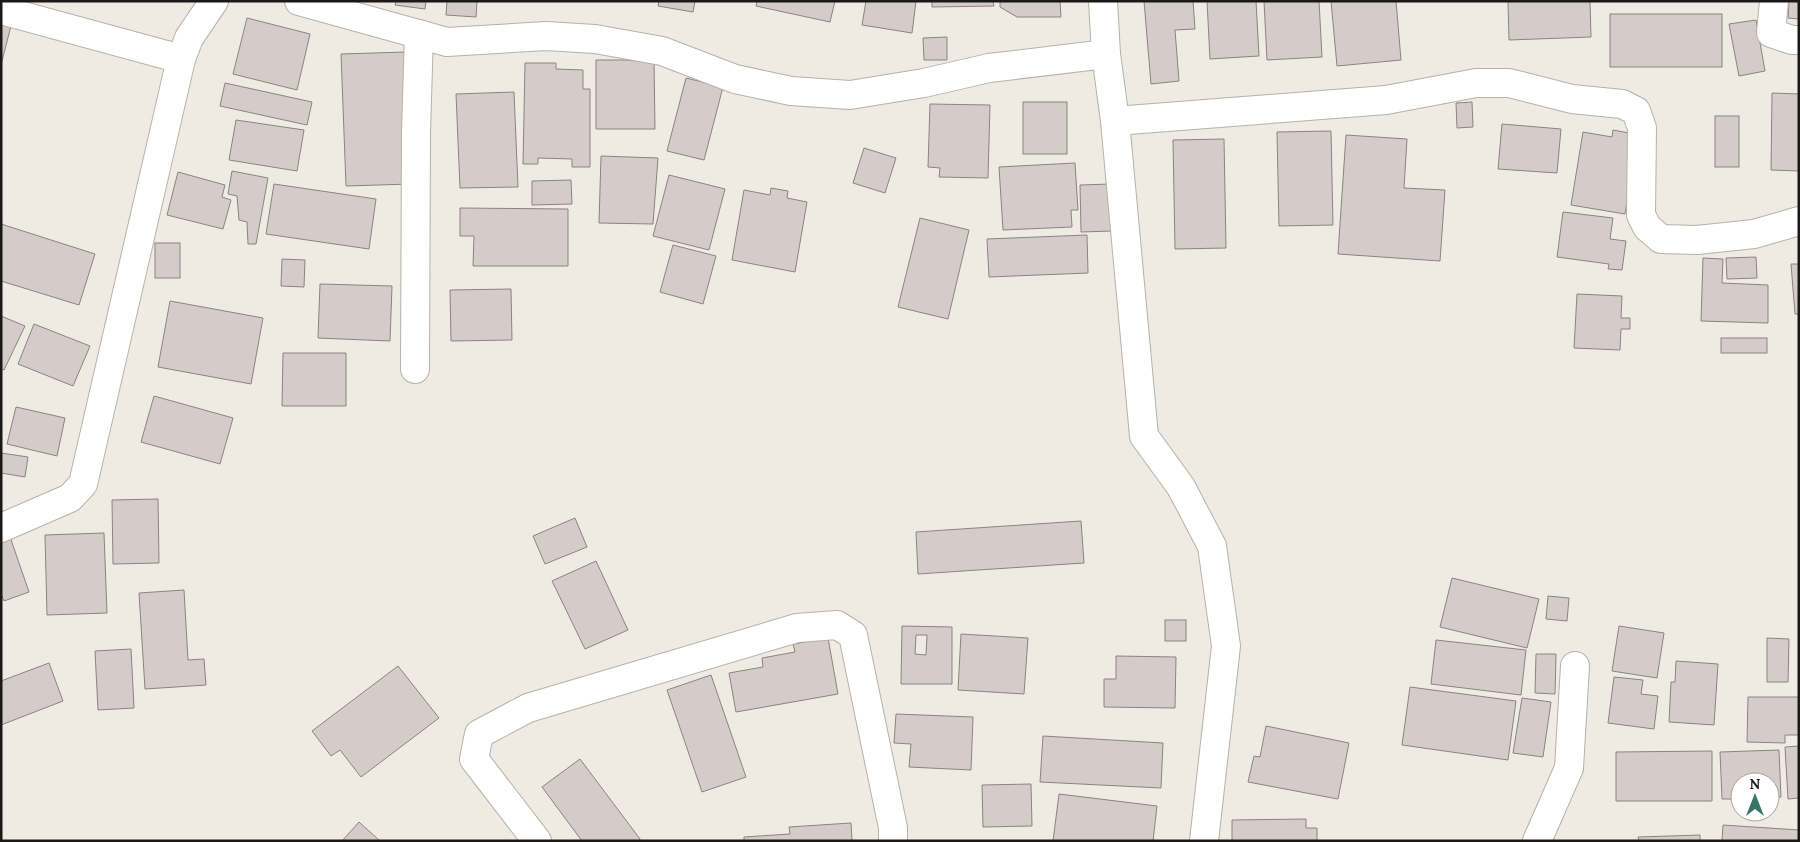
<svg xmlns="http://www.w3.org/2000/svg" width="1800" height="842" font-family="Lora,serif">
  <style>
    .building { fill: #d5cbc9; stroke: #8c8381; fill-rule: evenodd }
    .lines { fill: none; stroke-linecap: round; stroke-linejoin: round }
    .minor-casing { stroke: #b5b2aa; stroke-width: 30 }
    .minor { stroke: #fff; stroke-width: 28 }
  </style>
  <rect width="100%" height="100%" fill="#efebe3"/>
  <g class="building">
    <path d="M 396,1 L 426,1 L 425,9 L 395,5 Z"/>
    <path d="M 447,1 L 477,1 L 476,17 L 446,15 Z"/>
    <path d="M 659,1 L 695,1 L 693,12 L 658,6 Z"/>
    <path d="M 757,1 L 835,1 L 830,22 L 756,6 Z"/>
    <path d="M 866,1 L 916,1 L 912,33 L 862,25 Z"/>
    <path d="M 932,1 L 993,1 L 994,6 L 932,7 Z"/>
    <path d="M 1000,1 L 1060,1 L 1061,17 L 1017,17 L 1000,7 Z"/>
    <path d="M 1144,1 L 1193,1 L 1195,29 L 1175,30 L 1179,81 L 1151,84 Z"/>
    <path d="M 1207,1 L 1256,1 L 1259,56 L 1210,59 Z"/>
    <path d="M 1264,1 L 1319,1 L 1322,57 L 1267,60 Z"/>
    <path d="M 1331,1 L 1396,1 L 1401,60 L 1337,66 Z"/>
    <path d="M 1508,1 L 1590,1 L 1591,37 L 1509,40 Z"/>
    <path d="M 1789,1 L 1799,1 L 1799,19 L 1788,18 Z"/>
    <rect x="1610" y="14" width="112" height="53"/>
    <path d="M 1,16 L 13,18 L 1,65 Z"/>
    <path d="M 247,18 L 310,34 L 297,90 L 233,74 Z"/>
    <path d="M 1756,20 L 1765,71 L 1739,76 L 1729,24 Z"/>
    <path d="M 947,37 L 947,60 L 924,60 L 923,38 Z"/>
    <path d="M 406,52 L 411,184 L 346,186 L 341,54 Z"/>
    <path d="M 596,60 L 654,60 L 655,129 L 596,129 Z"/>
    <path d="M 525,63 L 556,63 L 556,69 L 583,70 L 583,89 L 590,89 L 590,167 L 572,167 L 572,159 L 538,158 L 538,164 L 523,164 Z"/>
    <path d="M 686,78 L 723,87 L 704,160 L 667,151 Z"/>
    <path d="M 225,83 L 312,102 L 307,125 L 220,106 Z"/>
    <path d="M 514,92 L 518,187 L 460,188 L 456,94 Z"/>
    <path d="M 1772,93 L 1799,94 L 1799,171 L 1771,170 Z"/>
    <rect x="1023" y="102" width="44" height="52"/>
    <path d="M 1472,102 L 1473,127 L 1457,128 L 1456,103 Z"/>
    <path d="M 930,104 L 990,105 L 988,178 L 939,177 L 940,168 L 928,167 Z"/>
    <rect x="1715" y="116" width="24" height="51"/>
    <path d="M 236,120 L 304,130 L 297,171 L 229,160 Z"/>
    <path d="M 1502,124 L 1561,129 L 1557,173 L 1498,169 Z"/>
    <path d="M 1613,130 L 1629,133 L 1628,139 L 1637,141 L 1625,214 L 1571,205 L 1583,132 L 1612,137 Z"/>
    <path d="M 1331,131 L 1333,225 L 1279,226 L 1277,132 Z"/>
    <path d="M 1346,135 L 1407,139 L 1404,188 L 1445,190 L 1440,261 L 1338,254 Z"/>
    <path d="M 1224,139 L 1226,248 L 1175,249 L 1173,140 Z"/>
    <path d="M 864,148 L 896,158 L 885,193 L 853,183 Z"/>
    <path d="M 601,156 L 658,158 L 653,224 L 599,223 Z"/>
    <path d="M 1075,163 L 1078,210 L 1071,210 L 1072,227 L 1003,230 L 999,167 Z"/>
    <path d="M 232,171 L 268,178 L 256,244 L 248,244 L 247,222 L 239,220 L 237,196 L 228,194 Z"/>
    <path d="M 178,172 L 225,185 L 222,197 L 231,200 L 223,229 L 167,215 Z"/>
    <path d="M 669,175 L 725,189 L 709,250 L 653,236 Z"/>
    <path d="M 571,180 L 572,204 L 532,205 L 532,181 Z"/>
    <path d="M 274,184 L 376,199 L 369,249 L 266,234 Z"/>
    <path d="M 1111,184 L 1112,231 L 1081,232 L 1080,185 Z"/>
    <path d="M 771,188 L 788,191 L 787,198 L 807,202 L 795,272 L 732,260 L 744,190 L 770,195 Z"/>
    <path d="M 460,208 L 568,209 L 568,266 L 473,266 L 474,236 L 460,236 Z"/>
    <path d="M 1563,212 L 1613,218 L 1610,239 L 1626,241 L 1622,270 L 1608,269 L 1609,264 L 1557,257 Z"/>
    <path d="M 920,218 L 969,230 L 948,319 L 898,307 Z"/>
    <path d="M 1,224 L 95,254 L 79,305 L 1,281 Z"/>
    <path d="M 1087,235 L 1088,273 L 989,277 L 987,239 Z"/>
    <rect x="155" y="243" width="25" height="35"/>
    <path d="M 673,245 L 716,256 L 703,304 L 660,292 Z"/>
    <path d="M 1756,257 L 1757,278 L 1727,279 L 1726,258 Z"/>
    <path d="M 1703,258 L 1723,259 L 1722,283 L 1768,285 L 1768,323 L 1701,321 Z"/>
    <path d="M 282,259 L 305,260 L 304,287 L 281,286 Z"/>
    <path d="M 1791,264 L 1799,264 L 1799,314 L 1795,314 Z"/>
    <path d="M 320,284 L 392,286 L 390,341 L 318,338 Z"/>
    <path d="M 511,289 L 512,340 L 451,341 L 450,290 Z"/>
    <path d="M 1577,294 L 1622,296 L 1621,318 L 1630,318 L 1630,329 L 1621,329 L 1620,350 L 1574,348 Z"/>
    <path d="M 170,301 L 263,318 L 251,384 L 158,367 Z"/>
    <path d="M 1,316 L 25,326 L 4,370 L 1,369 Z"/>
    <path d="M 34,324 L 90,346 L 73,386 L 18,364 Z"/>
    <rect x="1721" y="338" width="46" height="15"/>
    <path d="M 283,353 L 346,353 L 346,406 L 282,406 Z"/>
    <path d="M 154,396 L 233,418 L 220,464 L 141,442 Z"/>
    <path d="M 16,407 L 65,418 L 57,456 L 7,444 Z"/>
    <path d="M 1,453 L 28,457 L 25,477 L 1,473 Z"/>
    <path d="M 158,499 L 159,563 L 113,564 L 112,500 Z"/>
    <path d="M 575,518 L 587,547 L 545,564 L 533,536 Z"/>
    <path d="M 1081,521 L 1084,563 L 918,574 L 916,532 Z"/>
    <path d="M 8,531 L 29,592 L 4,601 L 1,594 L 1,534 Z"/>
    <path d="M 104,533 L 107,613 L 47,615 L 45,535 Z"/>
    <path d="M 596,561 L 628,630 L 585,649 L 552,581 Z"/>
    <path d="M 1452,578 L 1539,599 L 1527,648 L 1440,627 Z"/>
    <path d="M 184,590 L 188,660 L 204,659 L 206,685 L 145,689 L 139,593 Z"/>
    <path d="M 1548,596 L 1569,598 L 1567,621 L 1546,619 Z"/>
    <rect x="1165" y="620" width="21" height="21"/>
    <path d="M 902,626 L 952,627 L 952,684 L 901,684 ZM 916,635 L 927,635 L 926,655 L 915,654 Z"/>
    <path d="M 1619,626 L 1664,633 L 1657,678 L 1612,671 Z"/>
    <path d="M 961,634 L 1028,638 L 1024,694 L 958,690 Z"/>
    <path d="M 828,638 L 838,694 L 736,712 L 729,673 L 763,667 L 762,658 L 795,652 L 793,644 Z"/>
    <path d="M 1767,638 L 1789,639 L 1788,682 L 1767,682 Z"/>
    <path d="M 1436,640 L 1526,650 L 1521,695 L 1431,684 Z"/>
    <path d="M 131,649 L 134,708 L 98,710 L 95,651 Z"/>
    <path d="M 1536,654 L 1556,654 L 1555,694 L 1535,693 Z"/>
    <path d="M 1116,656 L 1176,657 L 1175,708 L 1104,707 L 1104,679 L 1116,679 Z"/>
    <path d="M 1676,661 L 1718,664 L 1714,725 L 1669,722 L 1671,682 L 1675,682 Z"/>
    <path d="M 49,663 L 63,701 L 1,725 L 1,681 Z"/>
    <path d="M 398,666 L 439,718 L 361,777 L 340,750 L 331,756 L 312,731 Z"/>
    <path d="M 711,675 L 746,777 L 702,792 L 667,690 Z"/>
    <path d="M 1614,677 L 1643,680 L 1641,694 L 1658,696 L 1654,729 L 1608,723 Z"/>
    <path d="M 1410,687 L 1516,701 L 1508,760 L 1402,745 Z"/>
    <path d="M 1748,697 L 1799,697 L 1799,735 L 1785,735 L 1785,743 L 1747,742 Z"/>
    <path d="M 1522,698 L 1551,702 L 1543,757 L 1513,753 Z"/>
    <path d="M 896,714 L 973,717 L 971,770 L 909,767 L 911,744 L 894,743 Z"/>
    <path d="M 1266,726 L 1349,743 L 1338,799 L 1248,782 L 1254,756 L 1260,757 Z"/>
    <path d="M 1043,736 L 1163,743 L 1161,788 L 1040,782 Z"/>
    <path d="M 1799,746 L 1799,798 L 1788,799 L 1785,747 Z"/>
    <path d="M 1779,750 L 1781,797 L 1770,798 L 1770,782 L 1740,782 L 1740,799 L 1722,799 L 1720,752 Z"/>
    <path d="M 1712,751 L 1712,801 L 1616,801 L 1616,752 Z"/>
    <path d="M 580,759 L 640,839 L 639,841 L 582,841 L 542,787 Z"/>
    <path d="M 1031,784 L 1032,826 L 983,827 L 982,785 Z"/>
    <path d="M 1059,794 L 1157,806 L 1153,841 L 1053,841 Z"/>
    <path d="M 1306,819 L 1306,828 L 1317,828 L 1317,841 L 1232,841 L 1232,820 Z"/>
    <path d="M 359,822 L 380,841 L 342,841 Z"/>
    <path d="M 851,823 L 852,841 L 744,841 L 744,837 L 790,834 L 789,827 Z"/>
    <path d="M 1723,825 L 1799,830 L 1799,841 L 1722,841 Z"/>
    <path d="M 1700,835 L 1700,841 L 1639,841 L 1638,837 Z"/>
  </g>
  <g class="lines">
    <defs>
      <g id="minor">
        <path d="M 299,1 L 447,42 L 546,36 L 595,39 L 662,51 L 735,79 L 791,91 L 850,95 L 924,83 L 989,68 L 1106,54"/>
        <path d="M 1103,1 L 1106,54 L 1115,121 L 1144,436 L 1181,487 L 1212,546 L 1226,646 L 1204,841"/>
        <path d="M 1774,1 L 1771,33 L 1792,40 L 1799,40"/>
        <path d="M 1,10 L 181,59"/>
        <path d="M 1115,121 L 1386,100 L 1476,83 L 1509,83 L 1572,99 L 1622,104 L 1636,111 L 1642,128 L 1641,215 L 1647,227 L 1661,239 L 1697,240 L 1754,234 L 1799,221"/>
        <path d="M 415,369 L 416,132 L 419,34"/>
        <path d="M 1,528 L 70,498 L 83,484 L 181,59 L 189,38 L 214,1"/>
        <path d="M 537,841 L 474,759 L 479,734 L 528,708 L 797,628 L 837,625 L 853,635 L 893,828 L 893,841"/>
        <path d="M 1537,841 L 1569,768 L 1575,666"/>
      </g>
    </defs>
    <use href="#minor" class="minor-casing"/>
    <use href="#minor" class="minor"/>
  </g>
  <rect width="1800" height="842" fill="none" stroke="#1a1916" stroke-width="5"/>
  <g transform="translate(1755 797)"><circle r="24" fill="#ffffff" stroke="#a3a3a2"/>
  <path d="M0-4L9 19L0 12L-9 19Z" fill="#367666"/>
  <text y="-8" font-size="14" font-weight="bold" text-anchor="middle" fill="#1a1916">N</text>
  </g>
</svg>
